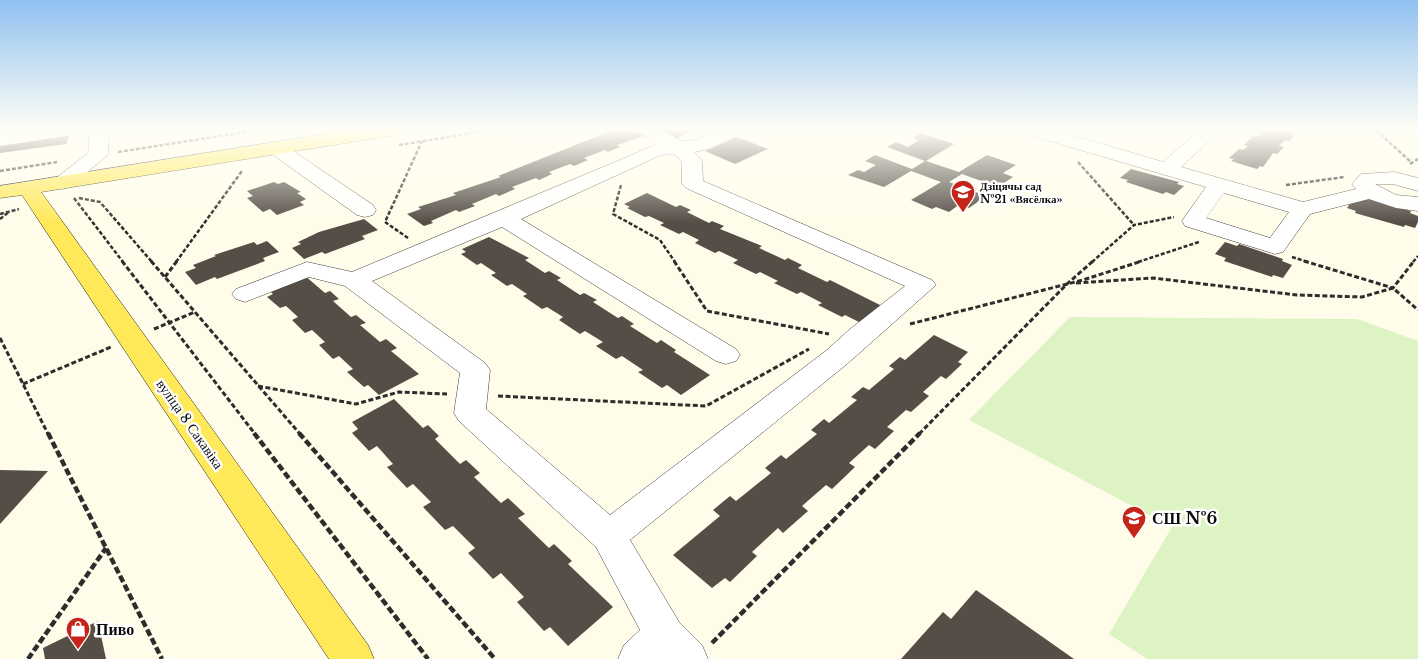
<svg xmlns="http://www.w3.org/2000/svg" width="1418" height="659" font-family="'Libre Baskerville',serif">
  <style>
    .pitch { fill: #ddf3c3 }
    .building { fill: #554e47 }
    .lines { fill: none; stroke-linecap: round; stroke-linejoin: round }
    .minor-casing { stroke: #3e3e3e; stroke-width: 1 }
    .major-casing { stroke: #1c1c1c; stroke-width: 1 }
    .path-far2 { stroke: #2d2d2d; stroke-width: 2.5; stroke-dasharray: 4 2; stroke-linecap: butt }
    .path-far1 { stroke: #2d2d2d; stroke-width: 3; stroke-dasharray: 5 2.5; stroke-linecap: butt }
    .path { stroke: #2d2d2d; stroke-width: 4.5; stroke-dasharray: 7 3; stroke-linecap: butt }
    .minor { fill: #fff; fill-rule: evenodd }
    .major { fill: #ffe959; fill-rule: evenodd }
    .labels { text-anchor: middle; stroke-width: 5; stroke-linejoin: round; paint-order: stroke }
    .far-poi-label { font-size: 11px; font-weight: bold; fill: #0b0b0b; stroke: #fff; text-anchor: start }
    .street-label { font-size: 14px; fill: #0b0b0b; stroke: #fff }
    .near-poi-label { font-size: 16px; font-weight: bold; fill: #0b0b0b; stroke: #fff; text-anchor: start }
  </style>
  <rect width="100%" height="100%" fill="#fffde9"/>
  <path class="pitch" d="M 1070,317 L 1357,319 L 1418,341 L 1418,659 L 1147,659 L 1109,634 L 1172,527 L 969,420 Z"/>
  <g class="building">
    <path d="M 613,130 L 632,130 L 644,136 L 617,145 L 620,147 L 608,152 L 605,150 L 584,158 L 588,160 L 574,166 L 570,164 L 549,172 L 552,174 L 539,180 L 536,178 L 512,187 L 515,189 L 499,196 L 496,194 L 472,204 L 475,206 L 459,212 L 456,210 L 431,221 L 433,223 L 424,226 L 407,214 L 421,209 L 418,207 L 456,195 L 453,193 L 501,177 L 498,176 Z"/>
    <path d="M 660,130 L 695,130 L 677,138 Z"/>
    <path d="M 1258,130 L 1294,130 L 1291,134 L 1295,135 L 1289,141 L 1285,140 L 1279,146 L 1284,147 L 1277,154 L 1273,153 L 1263,167 L 1260,166 L 1257,169 L 1231,161 L 1234,159 L 1229,158 L 1239,149 L 1243,150 L 1248,146 L 1244,145 L 1253,136 L 1256,137 L 1261,134 L 1256,132 Z"/>
    <path d="M 921,133 L 954,144 L 926,161 L 959,172 L 987,155 L 1016,165 L 1003,173 L 1013,177 L 998,187 L 962,174 L 949,182 L 986,196 L 969,208 L 960,204 L 949,212 L 936,207 L 932,209 L 911,200 L 941,182 L 911,171 L 884,187 L 848,175 L 858,170 L 864,172 L 876,165 L 865,161 L 875,155 L 912,169 L 925,161 L 887,147 L 896,142 L 908,147 L 919,140 L 913,138 Z"/>
    <path d="M 70,134 L 66,144 L 0,153 L 0,143 Z"/>
    <path d="M 737,137 L 768,149 L 735,164 L 705,151 Z"/>
    <path d="M 1131,169 L 1179,182 L 1177,184 L 1184,186 L 1174,195 L 1166,192 L 1163,194 L 1126,182 L 1128,180 L 1120,178 Z"/>
    <path d="M 274,182 L 278,184 L 284,182 L 301,192 L 297,193 L 306,199 L 300,202 L 304,205 L 277,215 L 270,209 L 263,212 L 247,198 L 253,196 L 247,191 Z"/>
    <path d="M 647,193 L 676,207 L 680,205 L 691,210 L 687,212 L 709,223 L 712,221 L 724,226 L 720,229 L 762,246 L 759,248 L 785,260 L 788,258 L 802,265 L 798,268 L 827,282 L 830,280 L 884,307 L 863,324 L 845,315 L 842,317 L 818,305 L 822,303 L 801,292 L 797,294 L 774,283 L 778,281 L 760,272 L 756,274 L 733,263 L 738,260 L 719,251 L 715,253 L 695,243 L 699,240 L 683,232 L 679,234 L 660,225 L 664,223 L 649,216 L 645,217 L 627,208 L 630,207 L 624,204 Z"/>
    <path d="M 1354,197 L 1364,200 L 1366,198 L 1411,211 L 1410,213 L 1418,216 L 1418,222 L 1415,228 L 1405,225 L 1404,227 L 1355,213 L 1356,211 L 1347,208 Z"/>
    <path d="M 364,219 L 378,230 L 362,236 L 365,239 L 325,254 L 322,252 L 304,259 L 292,248 L 301,244 L 298,242 L 319,232 Z"/>
    <path d="M 489,237 L 529,258 L 525,260 L 545,273 L 549,271 L 561,278 L 557,280 L 580,295 L 584,293 L 597,300 L 593,302 L 618,318 L 622,316 L 634,324 L 630,326 L 657,343 L 661,340 L 676,350 L 674,352 L 710,375 L 681,395 L 667,385 L 662,388 L 638,372 L 643,370 L 622,356 L 616,359 L 596,346 L 603,342 L 585,331 L 580,334 L 559,320 L 563,317 L 547,307 L 542,309 L 523,296 L 527,294 L 512,284 L 507,286 L 491,275 L 496,273 L 481,263 L 477,265 L 461,254 L 466,252 L 462,249 Z"/>
    <path d="M 267,241 L 279,252 L 263,258 L 265,261 L 217,279 L 215,277 L 196,285 L 185,272 L 196,268 L 193,265 L 216,256 L 214,255 L 254,242 L 257,245 Z"/>
    <path d="M 1225,242 L 1237,246 L 1239,244 L 1283,259 L 1282,261 L 1292,265 L 1283,278 L 1273,275 L 1272,277 L 1224,261 L 1226,258 L 1215,254 Z"/>
    <path d="M 304,275 L 325,293 L 330,291 L 339,299 L 333,301 L 351,317 L 356,315 L 366,323 L 360,325 L 380,342 L 386,339 L 397,348 L 391,351 L 419,374 L 379,395 L 368,385 L 364,387 L 347,372 L 353,369 L 339,356 L 333,359 L 319,345 L 325,342 L 312,330 L 305,333 L 292,320 L 298,317 L 286,306 L 280,308 L 267,297 L 273,294 L 269,290 Z"/>
    <path d="M 934,335 L 968,352 L 958,362 L 962,364 L 946,379 L 941,376 L 923,392 L 929,396 L 911,412 L 906,410 L 887,427 L 894,431 L 875,449 L 869,445 L 849,463 L 855,467 L 832,489 L 826,485 L 802,506 L 808,511 L 783,533 L 778,528 L 752,552 L 757,556 L 730,582 L 725,578 L 712,588 L 673,555 L 720,516 L 713,510 L 730,496 L 736,501 L 771,473 L 765,468 L 781,455 L 786,459 L 817,434 L 811,430 L 824,419 L 829,423 L 857,400 L 851,397 L 863,387 L 869,390 L 894,369 L 889,366 L 900,357 L 905,360 Z"/>
    <path d="M 394,399 L 423,428 L 428,425 L 439,436 L 435,439 L 460,464 L 466,460 L 480,473 L 474,477 L 501,503 L 508,498 L 525,514 L 518,518 L 549,548 L 554,544 L 572,561 L 568,564 L 613,607 L 568,646 L 550,627 L 544,631 L 517,602 L 524,597 L 501,573 L 493,579 L 468,553 L 475,548 L 453,526 L 445,530 L 423,507 L 431,502 L 413,484 L 407,488 L 387,467 L 393,464 L 377,446 L 369,451 L 352,433 L 358,429 L 352,422 Z"/>
    <path d="M 0,470 L 48,471 L 0,524 Z"/>
    <path d="M 976,590 L 1074,659 L 901,659 L 943,612 L 951,619 Z"/>
    <path d="M 98,621 L 106,659 L 45,659 L 43,648 Z"/>
  </g>
  <g class="lines">
    <defs>
      <g id="minor">
        <path d="M 25,130 L 75,130 L 73,134 L 66,136 L 0,146 L 0,134 Z"/>
        <path d="M 90,130 L 108,130 L 108,155 L 69,187 L 62,189 L 55,187 L 52,183 L 55,179 L 88,153 Z"/>
        <path d="M 637,130 L 661,130 L 682,141 L 697,140 L 718,130 L 743,130 L 741,134 L 708,149 L 694,152 L 702,161 L 703,181 L 932,280 L 936,285 L 847,364 L 630,540 L 679,622 L 702,645 L 708,659 L 618,659 L 624,645 L 640,630 L 596,547 L 459,421 L 454,413 L 460,373 L 345,286 L 309,277 L 245,302 L 236,299 L 232,294 L 236,289 L 307,262 L 352,272 L 658,144 ZM 674,154 L 682,162 L 682,184 L 686,188 L 905,286 L 849,330 L 827,350 L 610,515 L 486,409 L 490,370 L 485,363 L 372,281 L 502,227 L 716,361 L 726,364 L 736,361 L 740,355 L 736,349 L 521,219 L 661,155 Z"/>
        <path d="M 1024,130 L 1055,130 L 1163,162 L 1200,130 L 1221,130 L 1181,167 L 1303,202 L 1356,189 L 1352,184 L 1361,174 L 1394,172 L 1418,178 L 1418,191 L 1393,184 L 1375,184 L 1396,195 L 1418,197 L 1418,211 L 1396,208 L 1369,199 L 1310,214 L 1283,252 L 1275,254 L 1185,226 L 1182,221 L 1206,187 L 1026,134 ZM 1224,193 L 1289,212 L 1270,238 L 1206,218 Z"/>
        <path d="M 276,142 L 283,144 L 373,205 L 376,210 L 373,215 L 365,217 L 357,215 L 269,152 L 266,148 L 269,144 Z"/>
      </g>
      <path id="major" d="M 350,130 L 398,130 L 396,134 L 389,136 L 41,192 L 368,645 L 374,659 L 329,659 L 22,195 L 0,198 L 0,186 Z"/>
    </defs>
    <use href="#minor" class="minor-casing"/>
    <use href="#major" class="major-casing"/>
    <g class="path-far2">
      <path d="M 1376,130 L 1412,163"/>
      <path d="M 399,145 L 490,130"/>
      <path d="M 118,152 L 258,130"/>
      <path d="M 1078,162 L 1134,225"/>
      <path d="M 1410,164 L 1418,159"/>
      <path d="M 0,171 L 57,162"/>
      <path d="M 621,185 L 613,214 L 660,240 L 675,262"/>
      <path d="M 1286,185 L 1344,177"/>
      <path d="M 74,198 L 123,262"/>
      <path d="M 79,198 L 100,202 L 152,262"/>
      <path d="M 0,214 L 19,209"/>
      <path d="M 0,219 L 9,212"/>
      <path d="M 408,238 L 385,222 L 422,141"/>
      <path d="M 1292,257 L 1308,262"/>
      <path d="M 176,262 L 242,171"/>
      <path d="M 1092,262 L 1134,225 L 1174,217"/>
      <path d="M 1138,262 L 1199,242"/>
      <path d="M 1413,262 L 1418,256"/>
    </g>
    <g class="path-far1">
      <path d="M 122,261 L 255,434"/>
      <path d="M 151,261 L 300,434"/>
      <path d="M 674,261 L 707,311 L 829,334"/>
      <path d="M 1304,261 L 1393,288 L 1414,261"/>
      <path d="M 165,277 L 177,261"/>
      <path d="M 1076,283 L 1153,278 L 1297,295 L 1362,297 L 1393,288 L 1418,310"/>
      <path d="M 910,324 L 1083,280 L 1142,261"/>
      <path d="M 154,329 L 195,312"/>
      <path d="M 0,338 L 48,434"/>
      <path d="M 23,384 L 111,347"/>
      <path d="M 258,386 L 356,404 L 399,392 L 447,394"/>
      <path d="M 498,396 L 706,406 L 809,349"/>
      <path d="M 919,434 L 1067,284 L 1093,261"/>
    </g>
    <g class="path">
      <path d="M 48,433 L 162,659"/>
      <path d="M 254,433 L 428,659"/>
      <path d="M 299,433 L 495,659"/>
      <path d="M 712,643 L 920,433"/>
      <path d="M 28,659 L 106,548"/>
    </g>
    <use href="#minor" class="minor"/>
    <use href="#major" class="major"/>
  </g>
  <linearGradient id="sky" x2="0" y2="1"><stop stop-color="#8fc0f0"/><stop offset="0.58" stop-color="#fffef5"/><stop offset="1" stop-color="#fffef5" stop-opacity="0"/></linearGradient>
  <rect width="1418" height="223" fill="url(#sky)"/>
  <defs>
    <symbol id="school-pin" viewBox="-11 -11 22 30"><path d="M0 17L-7.5 6A9.5 9.5 0 1 1 7.5 6Z" fill="#c52419" stroke="#fff"/><path d="M0-5L7-2L0 1L-7-2ZM-4 1L0 2.5L4 1V4Q0 6-4 4Z" fill="#fff"/></symbol>
    <symbol id="shop-pin" viewBox="-11 -11 22 30"><path d="M0 17L-7.5 6A9.5 9.5 0 1 1 7.5 6Z" fill="#c52419" stroke="#fff"/><path d="M-5-2.5h2.3a2.7 3.5 0 0 1 5.4 0H5L5.5 6h-11ZM-1.5-2.5h3a1.5 2.3 0 0 0-3 0Z" fill="#fff"/></symbol>
  </defs>
  <g fill-rule="evenodd">
    <use href="#school-pin" x="949" y="178" width="28" height="38"/>
    <use href="#school-pin" x="1120" y="504" width="28" height="38"/>
    <use href="#shop-pin" x="64" y="615" width="28" height="38"/>
  </g>
  <g class="labels">
    <g class="far-poi-label">
      <text x="980" y="190">Дзіцячы сад<tspan x="980" dy="13">№21 «Вясёлка»</tspan></text>
    </g>
    <g class="street-label">
      <text transform="translate(190 424) rotate(55)" y="5">вуліца 8 Сакавіка</text>
    </g>
    <g class="near-poi-label">
      <text x="1152" y="524">СШ №6</text>
      <text x="96" y="635">Пиво</text>
    </g>
  </g>
</svg>
